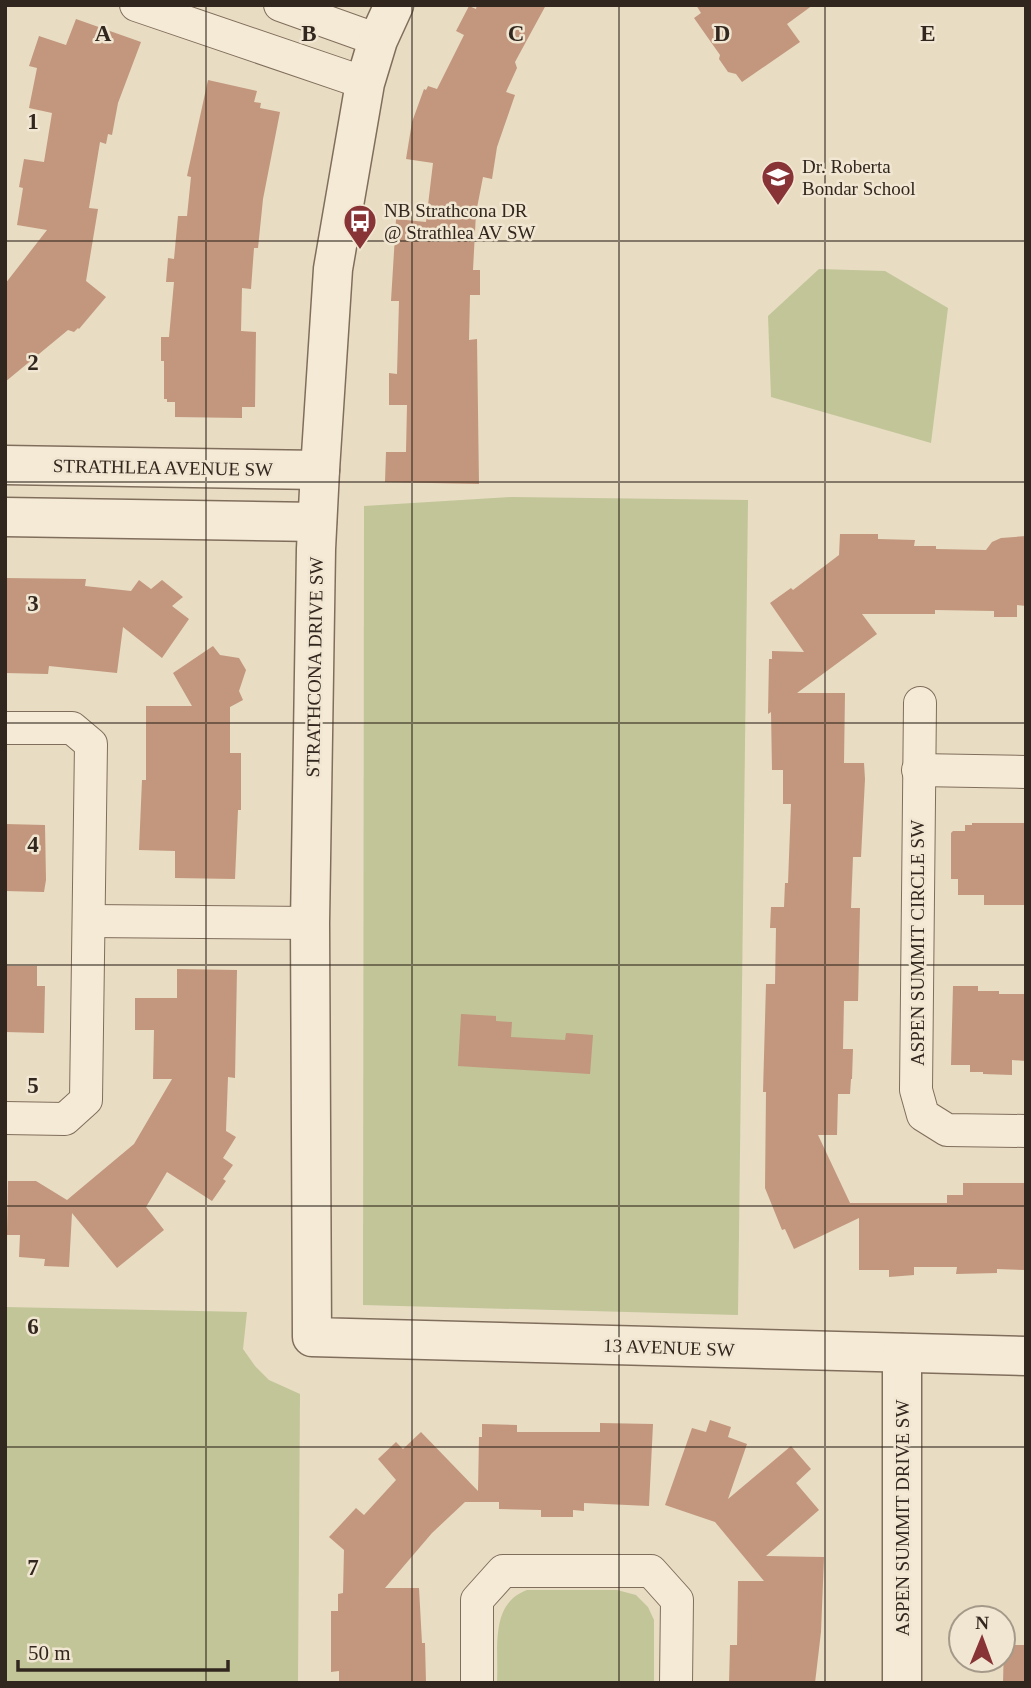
<svg xmlns="http://www.w3.org/2000/svg" width="1031" height="1688" font-family="'Times New Roman',serif">
  <style>
    .green { fill: #c1c598 }
    .building { fill: #c2977d }
    .lines { fill: none; stroke-linecap: round; stroke-linejoin: round }
    .minor-casing { stroke: #806e5c; stroke-width: 34 }
    .tertiary-casing { stroke: #806e5c; stroke-width: 41 }
    .minor { stroke: #f4ead5; stroke-width: 32 }
    .tertiary { stroke: #f4ead5; stroke-width: 38 }
    .grid { fill: none; stroke: #32271e; stroke-width: 2; stroke-opacity: 0.55 }
    .labels { text-anchor: middle; stroke-width: 5; stroke-linejoin: round; paint-order: stroke }
    .poi-label { font-size: 19px; fill: #32271e; stroke: #f1e6d1; text-anchor: start }
    .street-label { font-size: 19px; fill: #32271e; stroke: #f1e6d1 }
    .grid-label { font-size: 23px; text-anchor: middle; font-weight: bold; fill: #32271e; stroke: #f1e6d1; stroke-width: 5; stroke-linejoin: round; paint-order: stroke }
  </style>
  <rect width="100%" height="100%" fill="#e8dcc3"/>
  <g class="green">
    <path d="M 819,269 L 885,271 L 948,308 L 931,443 L 771,397 L 768,316 Z"/>
    <path d="M 511,497 L 748,500 L 738,1315 L 363,1305 L 364,506 Z"/>
    <path d="M 5,1307 L 247,1312 L 243,1349 L 255,1366 L 269,1380 L 300,1394 L 298,1683 L 5,1683 Z"/>
    <path d="M 527,1590 L 617,1590 L 636,1595 L 648,1607 L 654,1620 L 654,1683 L 497,1683 C 499,1649 489,1604 527,1590 Z"/>
  </g>
  <g class="building">
    <path d="M 477,5 L 546,5 L 515,62 L 517,68 L 506,92 L 515,95 L 497,147 L 492,179 L 483,177 L 476,213 L 473,270 L 480,270 L 480,295 L 470,295 L 469,340 L 477,339 L 479,484 L 385,482 L 386,452 L 406,452 L 407,405 L 389,405 L 389,373 L 397,374 L 399,301 L 391,301 L 396,219 L 426,222 L 433,163 L 406,159 L 412,122 L 424,89 L 426,90 L 428,86 L 437,89 L 464,35 L 456,31 L 469,6 L 476,9 Z"/>
    <path d="M 696,5 L 813,5 L 787,24 L 800,42 L 742,82 L 736,74 L 728,72 L 719,59 L 720,55 L 694,18 L 701,13 Z"/>
    <path d="M 76,19 L 141,42 L 118,103 L 112,135 L 108,134 L 106,144 L 100,142 L 89,208 L 98,209 L 86,281 L 106,297 L 79,329 L 78,328 L 74,332 L 68,330 L 5,382 L 5,284 L 47,230 L 17,225 L 23,188 L 19,187 L 24,159 L 44,162 L 52,113 L 29,108 L 37,68 L 29,66 L 39,36 L 66,45 Z"/>
    <path d="M 208,80 L 257,91 L 254,102 L 261,103 L 260,108 L 280,112 L 263,199 L 258,248 L 254,248 L 251,289 L 242,288 L 241,331 L 256,332 L 255,407 L 242,407 L 242,418 L 175,417 L 175,402 L 167,402 L 167,399 L 164,399 L 164,361 L 161,361 L 161,337 L 169,337 L 174,282 L 166,282 L 168,258 L 174,259 L 178,216 L 187,216 L 191,177 L 187,176 Z"/>
    <path d="M 840,534 L 878,534 L 878,539 L 915,540 L 914,546 L 936,546 L 936,549 L 986,550 L 992,542 L 1001,538 L 1026,536 L 1026,606 L 1017,605 L 1017,617 L 994,617 L 994,611 L 935,610 L 935,614 L 862,614 L 877,634 L 797,693 L 845,693 L 844,763 L 864,763 L 865,779 L 861,857 L 853,857 L 851,908 L 860,908 L 858,1001 L 844,1001 L 843,1049 L 853,1049 L 852,1079 L 851,1079 L 850,1094 L 838,1094 L 837,1135 L 818,1135 L 850,1203 L 947,1203 L 947,1195 L 963,1195 L 963,1183 L 1026,1183 L 1026,1270 L 997,1269 L 997,1273 L 956,1274 L 957,1267 L 914,1267 L 914,1275 L 889,1277 L 889,1270 L 859,1270 L 859,1218 L 794,1249 L 785,1229 L 782,1230 L 765,1188 L 766,1092 L 763,1092 L 766,984 L 775,984 L 776,928 L 770,928 L 771,907 L 784,907 L 785,883 L 788,883 L 791,804 L 783,804 L 783,770 L 772,770 L 771,712 L 768,714 L 769,659 L 772,659 L 772,651 L 804,652 L 770,603 L 791,588 L 793,590 L 839,555 Z"/>
    <path d="M 5,578 L 86,579 L 85,586 L 131,591 L 139,580 L 151,589 L 162,580 L 183,597 L 172,606 L 189,619 L 162,658 L 123,627 L 117,673 L 49,666 L 48,674 L 5,673 Z"/>
    <path d="M 213,646 L 220,655 L 239,658 L 246,670 L 239,691 L 243,700 L 230,707 L 230,753 L 241,753 L 241,810 L 238,810 L 235,879 L 175,878 L 175,851 L 139,850 L 142,780 L 146,780 L 146,706 L 192,706 L 173,673 Z"/>
    <path d="M 972,823 L 1026,823 L 1026,905 L 984,905 L 984,895 L 958,895 L 958,879 L 951,879 L 951,833 L 953,831 L 965,831 L 965,825 L 972,825 Z"/>
    <path d="M 5,824 L 45,825 L 46,880 L 44,892 L 5,891 Z"/>
    <path d="M 5,966 L 37,966 L 37,986 L 45,986 L 44,1033 L 5,1032 Z"/>
    <path d="M 177,969 L 237,970 L 235,1078 L 228,1077 L 226,1131 L 236,1137 L 223,1158 L 233,1165 L 223,1179 L 226,1181 L 212,1201 L 167,1172 L 146,1207 L 164,1230 L 117,1268 L 72,1213 L 69,1267 L 44,1266 L 45,1259 L 19,1257 L 20,1235 L 7,1235 L 8,1181 L 36,1181 L 67,1200 L 134,1144 L 172,1079 L 153,1079 L 154,1030 L 135,1030 L 135,998 L 177,998 Z"/>
    <path d="M 953,986 L 978,986 L 978,991 L 999,991 L 999,994 L 1026,994 L 1026,1061 L 1012,1060 L 1012,1075 L 983,1074 L 983,1072 L 970,1072 L 970,1065 L 951,1065 Z"/>
    <path d="M 461,1014 L 496,1016 L 496,1021 L 512,1022 L 511,1037 L 565,1040 L 566,1033 L 593,1035 L 590,1074 L 458,1066 Z"/>
    <path d="M 710,1420 L 731,1427 L 728,1437 L 747,1444 L 728,1499 L 791,1446 L 811,1469 L 796,1483 L 819,1510 L 766,1556 L 824,1557 L 821,1632 L 815,1683 L 729,1683 L 730,1645 L 737,1645 L 738,1581 L 764,1581 L 715,1522 L 665,1505 L 692,1428 L 706,1432 Z"/>
    <path d="M 600,1423 L 653,1424 L 649,1506 L 584,1503 L 584,1511 L 573,1510 L 573,1517 L 541,1517 L 541,1510 L 499,1509 L 499,1502 L 465,1502 L 432,1533 L 385,1588 L 419,1588 L 422,1643 L 425,1643 L 426,1683 L 339,1683 L 339,1671 L 331,1672 L 331,1611 L 338,1611 L 338,1594 L 343,1593 L 344,1550 L 329,1537 L 356,1508 L 364,1515 L 396,1480 L 378,1459 L 396,1442 L 403,1449 L 421,1432 L 478,1491 L 479,1437 L 482,1437 L 482,1424 L 517,1425 L 517,1432 L 600,1432 Z"/>
    <path d="M 1004,1645 L 1026,1645 L 1026,1683 L 1003,1683 Z"/>
  </g>
  <g class="lines">
    <defs>
      <g id="minor">
        <path d="M 136,5 L 365,83"/>
        <path d="M 280,5 L 378,40"/>
        <path d="M 920,703 L 916,1090 L 923,1115 L 947,1130 L 1026,1131"/>
        <path d="M 5,728 L 72,728 L 91,744 L 86,1100 L 65,1119 L 5,1118"/>
        <path d="M 918,770 L 1026,772"/>
        <path d="M 90,921 L 310,923"/>
        <path d="M 477,1683 L 477,1600 L 503,1571 L 651,1571 L 677,1600 L 676,1683"/>
      </g>
      <g id="tertiary">
        <path d="M 394,5 L 378,40 L 365,83 L 333,269 L 320,470 L 316,549 L 310,923 L 312,1337 L 1026,1356"/>
        <path d="M 5,465 L 320,470"/>
        <path d="M 5,517 L 317,522"/>
        <path d="M 902,1683 L 902,1353"/>
      </g>
    </defs>
    <use href="#minor" class="minor-casing"/>
    <use href="#tertiary" class="tertiary-casing"/>
    <use href="#minor" class="minor"/>
    <use href="#tertiary" class="tertiary"/>
  </g>
  <path class="grid" d="M 206,5 L 206,1683M 412,5 L 412,1683M 619,5 L 619,1683M 825,5 L 825,1683M 5,241 L 1026,241M 5,482 L 1026,482M 5,723 L 1026,723M 5,965 L 1026,965M 5,1206 L 1026,1206M 5,1447 L 1026,1447"/>
  <defs>
    <symbol id="school-pin" viewBox="-11 -11 22 30"><path d="M0 17L-7.5 6A9.5 9.5 0 1 1 7.5 6Z" fill="#883336" stroke="#f1e6d1"/><path d="M0-5L7-2L0 1L-7-2ZM-4 1L0 2.5L4 1V4Q0 6-4 4Z" fill="#fff"/></symbol>
    <symbol id="bus-pin" viewBox="-11 -11 22 30"><path d="M0 17L-7.5 6A9.5 9.5 0 1 1 7.5 6Z" fill="#883336" stroke="#f1e6d1"/><path d="M-5-6H5V4H4V6H2V4H-2V6H-4V4H-5ZM-3.5-4V0h7V-4ZM-3.5 1.2v1.5H-2V1.2ZM2 1.2v1.5H3.5V1.2Z" fill="#fff"/></symbol>
  </defs>
  <g fill-rule="evenodd">
    <use href="#school-pin" x="759" y="158" width="38" height="52"/>
    <use href="#bus-pin" x="341" y="202" width="38" height="52"/>
  </g>
  <g class="labels">
    <g class="poi-label">
      <text x="802" y="173">Dr. Roberta<tspan x="802" dy="22">Bondar School</tspan></text>
      <text x="384" y="217">NB Strathcona DR<tspan x="384" dy="22">@ Strathlea AV SW</tspan></text>
    </g>
    <g class="street-label">
      <text transform="translate(163 467) rotate(1)" y="7">STRATHLEA AVENUE SW</text>
      <text transform="translate(314 667) rotate(-89)" y="7">STRATHCONA DRIVE SW</text>
      <text transform="translate(917 943) rotate(-90)" y="7">ASPEN SUMMIT CIRCLE SW</text>
      <text transform="translate(669 1347) rotate(2)" y="7">13 AVENUE SW</text>
      <text transform="translate(902 1518) rotate(-90)" y="7">ASPEN SUMMIT DRIVE SW</text>
    </g>
  </g>
  <g class="grid-label">
    <text x="103" y="41">A</text>
    <text x="309" y="41">B</text>
    <text x="516" y="41">C</text>
    <text x="722" y="41">D</text>
    <text x="928" y="41">E</text>
    <text x="33" y="129">1</text>
    <text x="33" y="370">2</text>
    <text x="33" y="611">3</text>
    <text x="33" y="852">4</text>
    <text x="33" y="1093">5</text>
    <text x="33" y="1334">6</text>
    <text x="33" y="1575">7</text>
  </g>
  <rect width="1031" height="1688" fill="none" stroke="#32271e" stroke-width="14"/>
  <g transform="translate(982 1639) rotate(1)"><circle r="33" fill="#f1e6d1" stroke="#a59a89" stroke-width="2"/>
  <path d="M0-5L12 26L0 18L-12 26Z" fill="#883336"/>
  <text y="-10" font-size="19" font-weight="bold" text-anchor="middle" fill="#32271e">N</text>
  </g>
  <path d="M18 1660v10h210v-10" fill="none" stroke="#32271e" stroke-width="3.5"/>
  <text x="28" y="1660" font-size="21" fill="#32271e" stroke="#f1e6d1" stroke-width="5" paint-order="stroke">50 m</text>
</svg>
